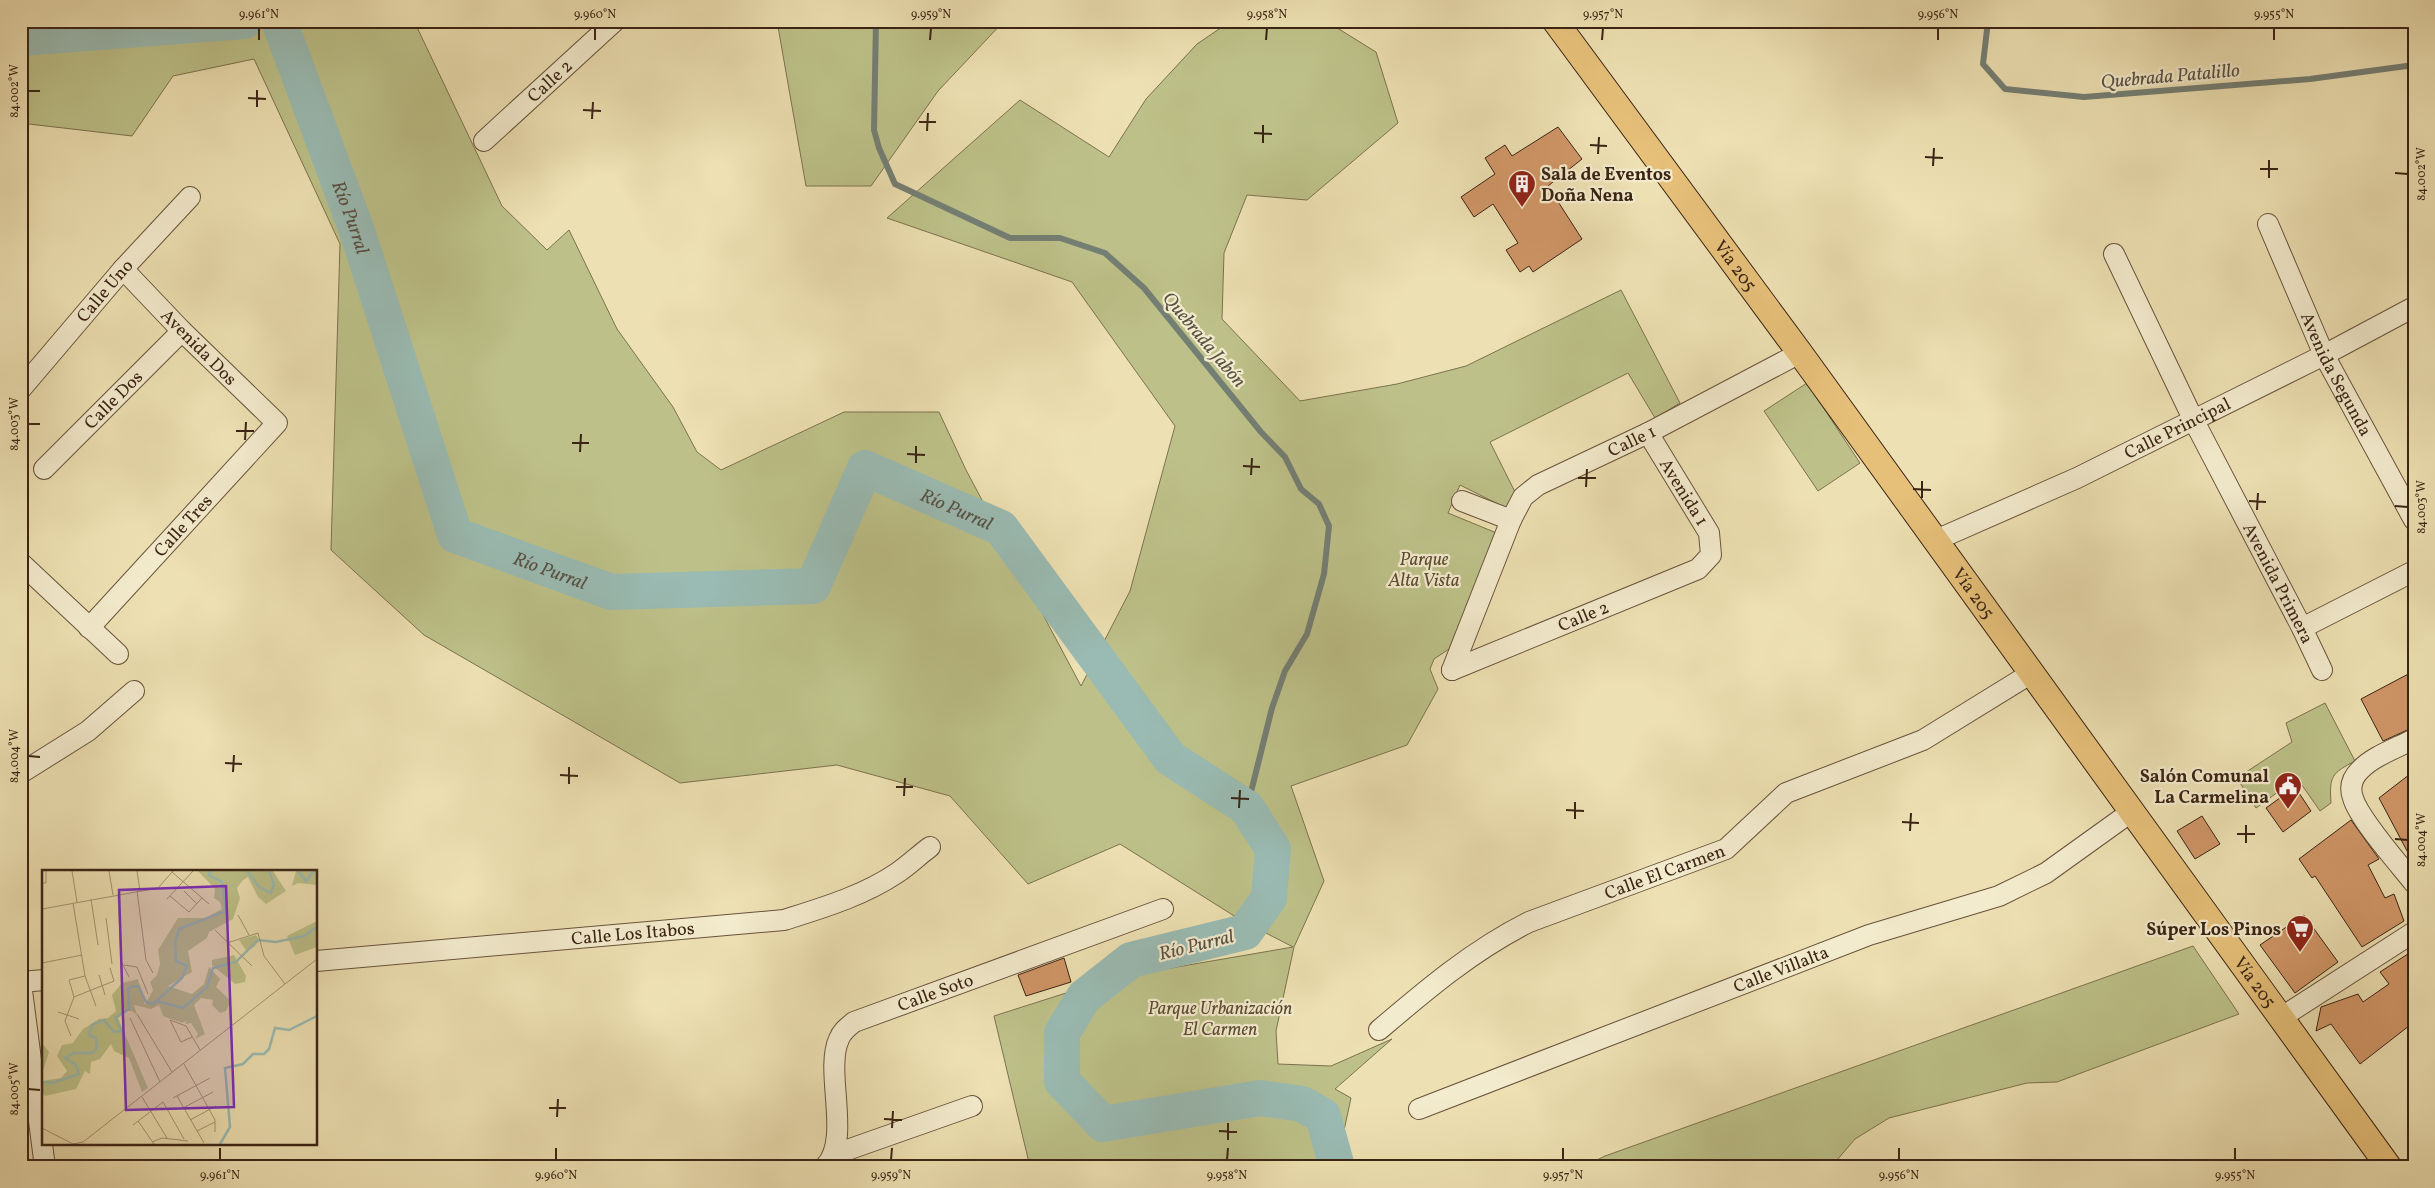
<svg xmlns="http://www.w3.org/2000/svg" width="2435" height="1188" font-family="Vollkorn,serif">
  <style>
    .green { fill: #bdc189; stroke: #7c724f }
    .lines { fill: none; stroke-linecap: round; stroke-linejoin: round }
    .stream { stroke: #747f74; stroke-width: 6 }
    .river { stroke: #9abbb3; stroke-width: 36 }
    .building { fill: #d09667; stroke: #3b2415 }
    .minor-casing { stroke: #68533c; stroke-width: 22 }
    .major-casing { stroke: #3b2415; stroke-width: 27 }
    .minor { stroke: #f3ebcd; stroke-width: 20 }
    .major { stroke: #e6c079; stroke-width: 25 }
    .ticks { fill: none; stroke: #3b2415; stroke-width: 2 }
    .labels { text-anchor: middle; stroke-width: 4.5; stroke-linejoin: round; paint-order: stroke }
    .street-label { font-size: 18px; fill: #3b2415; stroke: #f3ebcd }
    .poi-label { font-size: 18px; font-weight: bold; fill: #3b2415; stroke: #f3ebcd; text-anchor: end }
    .park-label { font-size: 18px; font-style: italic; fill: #5c4b32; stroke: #f3ebcd }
    .water-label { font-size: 19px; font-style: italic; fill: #585144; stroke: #f3ebcd }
    .inset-river { fill: none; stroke: #9abbb3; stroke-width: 2.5 }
    .inset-road { fill: none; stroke: #a69573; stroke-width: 1 }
    .view { fill: #7b2cbf; fill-opacity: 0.15; stroke: #7b2cbf; stroke-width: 2.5 }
    .inset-edge { fill: none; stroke: #3b2415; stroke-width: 2.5 }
    .neatline { fill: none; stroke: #3b2415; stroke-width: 2 }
    .ticks-label { font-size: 12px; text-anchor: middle; fill: #3b2415 }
  </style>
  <rect width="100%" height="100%" fill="#ede0b2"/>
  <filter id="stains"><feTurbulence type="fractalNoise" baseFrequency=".004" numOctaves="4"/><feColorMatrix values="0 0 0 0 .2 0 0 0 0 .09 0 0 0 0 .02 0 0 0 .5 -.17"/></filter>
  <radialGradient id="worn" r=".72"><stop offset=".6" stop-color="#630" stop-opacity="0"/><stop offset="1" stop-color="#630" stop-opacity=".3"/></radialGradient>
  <g class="green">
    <path d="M 21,21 L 414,21 L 502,206 L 547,250 L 569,230 L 617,329 L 673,407 L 697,452 L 721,470 L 844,412 L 939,412 L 966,470 L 1081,686 L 1130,591 L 1175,426 L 1072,282 L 887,218 L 1020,100 L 1109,157 L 1146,99 L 1197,44 L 1231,21 L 1326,21 L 1376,52 L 1398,123 L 1307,200 L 1247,195 L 1224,253 L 1222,319 L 1300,401 L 1397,384 L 1466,366 L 1621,290 L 1680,403 L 1655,418 L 1628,373 L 1490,442 L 1517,496 L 1508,509 L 1460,485 L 1448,513 L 1499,534 L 1449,649 L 1434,659 L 1430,669 L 1438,689 L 1407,745 L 1291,786 L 1324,881 L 1294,947 L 1276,1031 L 1278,1064 L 1331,1066 L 1392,1039 L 1335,1089 L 1351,1098 L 1337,1163 L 1340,1167 L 1030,1167 L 994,1016 L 1113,978 L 1293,947 L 1239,919 L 1120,844 L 1028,884 L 950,796 L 837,765 L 680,783 L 424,635 L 331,550 L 340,244 L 254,59 L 173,76 L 132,136 L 29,124 L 21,131 Z"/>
    <path d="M 777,21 L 1004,21 L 938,91 L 871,186 L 806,186 Z"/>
    <path d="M 1807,383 L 1860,463 L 1818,491 L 1764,411 Z"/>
    <path d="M 2325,703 L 2355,761 C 2332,773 2329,776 2331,803 L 2320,811 L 2297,778 L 2256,808 L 2237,778 L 2292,742 L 2286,723 Z"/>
    <path d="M 2193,946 L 2239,1014 L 2057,1082 L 2027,1083 L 1889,1118 L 1855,1139 L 1831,1167 L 1583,1167 L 1605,1156 Z"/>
  </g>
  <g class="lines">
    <g class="stream">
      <path d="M 876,21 L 874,130 L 879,148 L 895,184 L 1010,238 L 1060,238 L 1105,253 L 1144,288 L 1261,432 L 1285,457 L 1301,489 L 1319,504 L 1329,526 L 1324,574 L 1307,634 L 1285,671 L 1272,708 L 1247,808"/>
      <path d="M 1988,21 L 1983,64 L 2005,89 L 2084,97 L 2310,79 L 2414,65"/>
    </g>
    <g class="river">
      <path id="s1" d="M 279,21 L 357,231 L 455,535 L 611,592 L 813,586 L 865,468 L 1001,528 L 1170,758 L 1247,808 L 1273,849 L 1269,898 L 1245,932 L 1131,960 L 1084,997 L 1062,1033 L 1062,1081 L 1103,1124 L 1260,1098 L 1302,1104 L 1323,1116 L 1337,1167"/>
      <path d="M 21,38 L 245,21"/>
    </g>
  </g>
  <g class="building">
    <path d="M 1558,127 L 1582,159 L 1548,186 L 1582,239 L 1533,272 L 1529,266 L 1520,272 L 1506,250 L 1518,243 L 1493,204 L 1474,217 L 1461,197 L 1495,174 L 1485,158 L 1505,145 L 1512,156 Z"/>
    <path d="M 2414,671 L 2414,727 L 2383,741 L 2361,699 Z"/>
    <path d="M 2414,771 L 2414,864 L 2379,798 Z"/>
    <path d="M 2295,787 L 2311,811 L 2283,832 L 2266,808 Z"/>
    <path d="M 2202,816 L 2220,844 L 2195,859 L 2177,831 Z"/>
    <path d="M 2351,820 L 2379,859 L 2368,865 L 2385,898 L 2394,894 L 2404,921 L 2362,947 L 2315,876 L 2312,878 L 2299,859 Z"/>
    <path d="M 2304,915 L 2338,962 L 2295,993 L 2260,945 Z"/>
    <path d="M 2414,950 L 2414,1022 L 2360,1064 L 2331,1024 L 2316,1031 L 2321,1007 L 2358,994 L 2363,1002 L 2389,984 L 2380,972 Z"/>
    <path d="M 1064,958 L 1071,982 L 1026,996 L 1018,975 Z"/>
  </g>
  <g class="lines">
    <defs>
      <g id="minor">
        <path id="s2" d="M 484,141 L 615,21"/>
        <path id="s3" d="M 2268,224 L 2324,355 L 2414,520"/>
        <path id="s4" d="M 2114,254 L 2194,421 L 2302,628 L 2322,670"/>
        <path id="s5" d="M 21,389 L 123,269 L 190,197"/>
        <path id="s6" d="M 44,469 L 182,331"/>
        <path d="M 1462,501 L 1511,520"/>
        <path id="s7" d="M 1936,540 L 2077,478 L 2324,355 L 2414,307"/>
        <path d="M 21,563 L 118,654"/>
        <path id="s8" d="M 89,628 L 277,423 L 182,331 L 123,269"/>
        <path d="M 2302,628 L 2414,571"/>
        <path id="s9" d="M 1452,670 L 1511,520 L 1523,497 L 1538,485 L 1648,433 L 1800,353"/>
        <path id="s10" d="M 1452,670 L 1698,569 L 1711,555 L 1709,533 L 1648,433"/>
        <path d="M 2414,739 C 2397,748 2373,756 2360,770 C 2352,778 2349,787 2353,798 C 2359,819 2399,864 2414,883"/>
        <path d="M 21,773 L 88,731 L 134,691"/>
        <path id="s11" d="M 316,961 L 784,920 C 822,908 863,896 897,873 C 909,865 919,855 930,847"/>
        <path d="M 21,982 L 44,980"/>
        <path d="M 21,983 L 45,1167"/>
        <path d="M 2282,1017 L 2414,932"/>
        <path id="s12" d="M 1379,1030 C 1426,990 1473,950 1529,922 L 1726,849 L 1786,793 L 1923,740 L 2030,674"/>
        <path id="s13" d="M 1419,1109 L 1869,935 L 1999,896 L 2046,873 L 2131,812"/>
        <path d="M 833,1155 L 972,1106"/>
        <path id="s14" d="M 825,1167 C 852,1139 824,1072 839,1039 C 842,1031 848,1027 854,1022 L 1163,909"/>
      </g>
      <g id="major">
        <path id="s15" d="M 1555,21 L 1800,353 L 2389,1167"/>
      </g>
    </defs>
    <use href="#minor" class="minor-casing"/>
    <use href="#major" class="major-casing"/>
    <use href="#minor" class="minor"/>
    <use href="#major" class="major"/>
  </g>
  <path class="ticks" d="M 259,40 L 259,28M 595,40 L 595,28M 930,40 L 931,28M 1266,40 L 1267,28M 1602,40 L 1603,28M 1938,40 L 1938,28M 2274,40 L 2274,28M 28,91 L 40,91M 248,98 L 266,99M 257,107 L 257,90M 583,110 L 601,111M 592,119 L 593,102M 919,122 L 936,122M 927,131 L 928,113M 1254,133 L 1272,134M 1263,143 L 1263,125M 1590,145 L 1607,146M 1598,154 L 1599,137M 1925,157 L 1943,158M 1933,166 L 1934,148M 2260,169 L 2278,169M 2395,173 L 2408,174M 2269,178 L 2269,160M 28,424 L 40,424M 236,431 L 254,431M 245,440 L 246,422M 572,443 L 589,443M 580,452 L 581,434M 907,454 L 925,455M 916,463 L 916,446M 1243,466 L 1260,467M 1251,475 L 1252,458M 1578,478 L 1596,478M 1586,487 L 1587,469M 1913,489 L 1931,490M 1922,498 L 1922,481M 2249,501 L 2266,502M 2395,506 L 2408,507M 2257,510 L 2258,493M 28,756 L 40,757M 225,763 L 242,764M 233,772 L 234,755M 560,775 L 578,776M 569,784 L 569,767M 896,787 L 913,787M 904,796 L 905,778M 1231,798 L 1249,799M 1239,808 L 1240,790M 1566,810 L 1584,811M 1575,819 L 1575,802M 1902,822 L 1919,823M 1910,831 L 1911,813M 2237,834 L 2255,834M 2395,839 L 2408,840M 2246,843 L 2246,825M 28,1089 L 40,1090M 549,1108 L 566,1108M 557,1117 L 558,1099M 884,1119 L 902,1120M 892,1128 L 893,1111M 1219,1131 L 1237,1132M 1228,1140 L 1228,1123M 220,1160 L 220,1148M 556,1160 L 556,1148M 891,1160 L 892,1148M 1227,1160 L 1228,1148M 1563,1160 L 1563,1148M 1899,1160 L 1899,1148M 2235,1160 L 2235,1148"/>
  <defs>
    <symbol id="building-pin" viewBox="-11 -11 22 30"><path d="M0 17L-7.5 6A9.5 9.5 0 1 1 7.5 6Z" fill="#8f2418" stroke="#f3ebcd"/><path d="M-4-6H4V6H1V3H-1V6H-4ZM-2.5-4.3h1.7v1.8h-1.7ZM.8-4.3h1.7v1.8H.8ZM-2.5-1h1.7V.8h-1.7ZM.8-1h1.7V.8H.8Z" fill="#fff"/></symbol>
    <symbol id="civic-pin" viewBox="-11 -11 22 30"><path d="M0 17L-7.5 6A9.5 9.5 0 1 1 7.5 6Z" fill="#8f2418" stroke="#f3ebcd"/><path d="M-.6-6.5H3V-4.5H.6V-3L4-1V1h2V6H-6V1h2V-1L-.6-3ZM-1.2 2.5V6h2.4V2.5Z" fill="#fff"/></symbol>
    <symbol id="supermarket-pin" viewBox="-11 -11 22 30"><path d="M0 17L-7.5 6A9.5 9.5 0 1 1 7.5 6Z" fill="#8f2418" stroke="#f3ebcd"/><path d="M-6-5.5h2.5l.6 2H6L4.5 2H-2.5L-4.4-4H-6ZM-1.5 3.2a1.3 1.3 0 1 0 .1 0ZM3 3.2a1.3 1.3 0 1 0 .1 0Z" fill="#fff"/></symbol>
  </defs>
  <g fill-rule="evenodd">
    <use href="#building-pin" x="1506" y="168" width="32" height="43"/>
    <use href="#civic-pin" x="2272" y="770" width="32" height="43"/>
    <use href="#supermarket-pin" x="2284" y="913" width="32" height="43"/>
  </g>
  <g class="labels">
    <g class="street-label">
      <text dy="6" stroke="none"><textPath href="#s2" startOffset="89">Calle 2</textPath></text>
      <text dy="6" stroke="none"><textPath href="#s15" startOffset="304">Vía 205</textPath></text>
      <text dy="6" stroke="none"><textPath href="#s5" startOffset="129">Calle Uno</textPath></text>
      <text transform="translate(199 347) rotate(45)" y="6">Avenida Dos</text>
      <text dy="6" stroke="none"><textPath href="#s3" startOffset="165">Avenida Segunda</textPath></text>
      <text dy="6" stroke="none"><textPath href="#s6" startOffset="98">Calle Dos</textPath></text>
      <text dy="6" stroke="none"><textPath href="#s7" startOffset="266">Calle Principal</textPath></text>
      <text dy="6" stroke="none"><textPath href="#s9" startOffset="310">Calle 1</textPath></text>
      <text transform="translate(1684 492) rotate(58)" y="6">Avenida 1</text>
      <text dy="6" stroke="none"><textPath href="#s8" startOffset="139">Calle Tres</textPath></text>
      <text dy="6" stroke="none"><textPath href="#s4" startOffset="368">Avenida Primera</textPath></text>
      <text dy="6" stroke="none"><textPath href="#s15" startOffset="709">Vía 205</textPath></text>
      <text dy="6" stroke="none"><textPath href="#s10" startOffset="142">Calle 2</textPath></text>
      <text dy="6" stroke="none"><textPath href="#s12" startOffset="330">Calle El Carmen</textPath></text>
      <text dy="6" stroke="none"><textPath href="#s11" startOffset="318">Calle Los Itabos</textPath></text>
      <text dy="6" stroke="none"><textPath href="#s13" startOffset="388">Calle Villalta</textPath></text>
      <text dy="6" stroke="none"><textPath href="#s15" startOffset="1189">Vía 205</textPath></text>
      <text dy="6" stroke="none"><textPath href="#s14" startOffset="241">Calle Soto</textPath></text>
    </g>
    <g class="poi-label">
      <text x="1541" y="180" text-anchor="start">Sala de Eventos<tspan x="1541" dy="21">Doña Nena</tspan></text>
      <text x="2269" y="782">Salón Comunal<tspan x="2269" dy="21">La Carmelina</tspan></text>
      <text x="2281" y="935">Súper Los Pinos</text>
    </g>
    <g class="park-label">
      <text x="1424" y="565">Parque<tspan x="1424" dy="21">Alta Vista</tspan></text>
      <text x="1220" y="1014">Parque Urbanización<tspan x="1220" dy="21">El Carmen</tspan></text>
    </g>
    <g class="water-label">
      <text transform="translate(2170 75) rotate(-5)" y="7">Quebrada Patalillo</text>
      <text dy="7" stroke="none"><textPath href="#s1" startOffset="209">Río Purral</textPath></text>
      <text transform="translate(1205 339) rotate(50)" y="7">Quebrada Jabón</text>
      <text dy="7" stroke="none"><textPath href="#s1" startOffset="1141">Río Purral</textPath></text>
      <text dy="7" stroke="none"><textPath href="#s1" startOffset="645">Río Purral</textPath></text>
      <text transform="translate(1196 944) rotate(-14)" y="7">Río Purral</text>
    </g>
  </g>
  <g transform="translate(42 870)">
    <rect width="275" height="275" fill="#ede0b2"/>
    <path d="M 156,1 L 231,1 L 244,21 L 224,34 L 216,27 L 206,7 L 201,10 L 195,18 L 198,28 L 191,49 L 167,62 L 165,68 L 146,81 L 150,102 L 126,116 L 150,124 L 162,114 L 167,97 L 178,109 L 174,117 L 189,131 L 184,141 L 178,143 L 170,135 L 171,130 L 159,128 L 152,135 L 163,164 L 153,169 L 156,164 L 149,153 L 143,154 L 145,150 L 141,153 L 126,148 L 121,146 L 117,135 L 109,139 L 92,135 L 95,145 L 90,141 L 83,141 L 76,148 L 106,218 L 100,222 L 87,188 L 72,181 L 69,174 L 58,189 L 49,192 L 48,204 L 43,201 L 34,219 L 3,226 L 0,223 L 0,211 L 19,208 L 25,201 L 15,186 L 20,175 L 31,173 L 41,159 L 57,149 L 66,148 L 74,141 L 70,125 L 80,113 L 96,109 L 103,135 L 111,120 L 108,112 L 115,105 L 118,94 L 116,80 L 136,48 L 163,48 L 180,39 L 178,32 L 172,28 L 173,19 ZM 254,1 L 275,1 L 275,15 L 256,13 L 250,16 ZM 275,51 L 275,77 L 253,85 L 245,66 ZM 214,65 L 217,70 L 212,77 L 204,80 L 197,70 ZM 192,85 L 204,106 L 203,112 L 193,114 L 170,95 L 170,90 ZM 0,173 L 7,182 L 0,204 Z" fill="#bdc189"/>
    <path class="inset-river" d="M 205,1 L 217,17 L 229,23 L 232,14 L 227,1M 256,1 L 264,11 L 272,1M 115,131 L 141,138 L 165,117 L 171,98 L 194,92 L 216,70 L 234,72 L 262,66 L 275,57M 0,212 L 11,213 L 37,204 L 34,195 L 23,188 L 32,183 L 50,183 L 55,179 L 54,168 L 47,165 L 50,155 L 62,150 L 72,162 L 80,161 L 73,148 L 87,139 L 86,119 L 90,116 L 97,117 L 104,132 L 111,134 L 140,108 L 145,96 L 134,91 L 133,73 L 137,59 L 184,41 L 180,12 L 167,5 L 168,1M 178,274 L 188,257 L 183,198 L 201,194 L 211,184 L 222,184 L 227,179 L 233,158 L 247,160 L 275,146"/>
    <path class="inset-road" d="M 30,1 L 35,32M 67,1 L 71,25M 95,1 L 98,21M 130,2 L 167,34M 0,13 L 4,13 L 4,1M 95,21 L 104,90 L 111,103M 142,21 L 155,34M 76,24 L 79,91 L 87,107M 128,26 L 147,42 L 160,28M 49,29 L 56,75M 125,29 L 151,1M 31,33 L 43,106 L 54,136M 0,39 L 116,18 L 131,1M 196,45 L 207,65M 64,48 L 70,94M 173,60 L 210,96M 185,73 L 216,63 L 222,86 L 243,114M 0,93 L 40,85M 82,95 L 95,97 L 106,124M 57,105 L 63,125M 32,127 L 72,111 L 68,98M 16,142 L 37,149M 95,144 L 130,202M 88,148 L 118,212M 128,150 L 144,156 L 158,180M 128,150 L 139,172 L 150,167M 29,166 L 23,151 L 32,127 L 27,110 L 43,106M 142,194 L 173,250 L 173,262M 135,226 L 162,273M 100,227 L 125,268M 131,228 L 168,208M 141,238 L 171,222M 148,250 L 174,236M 96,251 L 112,274M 91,255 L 121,232 L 142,269M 0,258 L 31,274 L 41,272 L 275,89M 155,261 L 173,252M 110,272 L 120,268 L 146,271"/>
    <path class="view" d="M 184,16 L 192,237 L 84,240 L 77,20 Z"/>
    <rect width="275" height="275" class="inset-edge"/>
  </g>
  <rect width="2435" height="1188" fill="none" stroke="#ede0b2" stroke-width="55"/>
  <rect x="28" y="28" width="2380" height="1132" class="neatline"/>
  <g class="ticks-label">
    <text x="259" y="18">9.961°N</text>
    <text x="595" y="18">9.960°N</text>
    <text x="931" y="18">9.959°N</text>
    <text x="1267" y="18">9.958°N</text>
    <text x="1603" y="18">9.957°N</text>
    <text x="1938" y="18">9.956°N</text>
    <text x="2274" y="18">9.955°N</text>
    <text transform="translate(14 91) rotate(-90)" y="4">84.002°W</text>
    <text transform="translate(2421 174) rotate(-90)" y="4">84.002°W</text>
    <text transform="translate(14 424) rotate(-90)" y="4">84.003°W</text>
    <text transform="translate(2421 507) rotate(-90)" y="4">84.003°W</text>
    <text transform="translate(14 756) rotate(-90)" y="4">84.004°W</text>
    <text transform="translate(2421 840) rotate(-90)" y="4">84.004°W</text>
    <text transform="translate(14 1089) rotate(-90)" y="4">84.005°W</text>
    <text x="220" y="1179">9.961°N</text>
    <text x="556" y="1179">9.960°N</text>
    <text x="891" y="1179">9.959°N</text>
    <text x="1227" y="1179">9.958°N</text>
    <text x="1563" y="1179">9.957°N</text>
    <text x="1899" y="1179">9.956°N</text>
    <text x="2235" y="1179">9.955°N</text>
  </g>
  <rect width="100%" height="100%" filter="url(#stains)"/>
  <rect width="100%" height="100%" fill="url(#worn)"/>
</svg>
